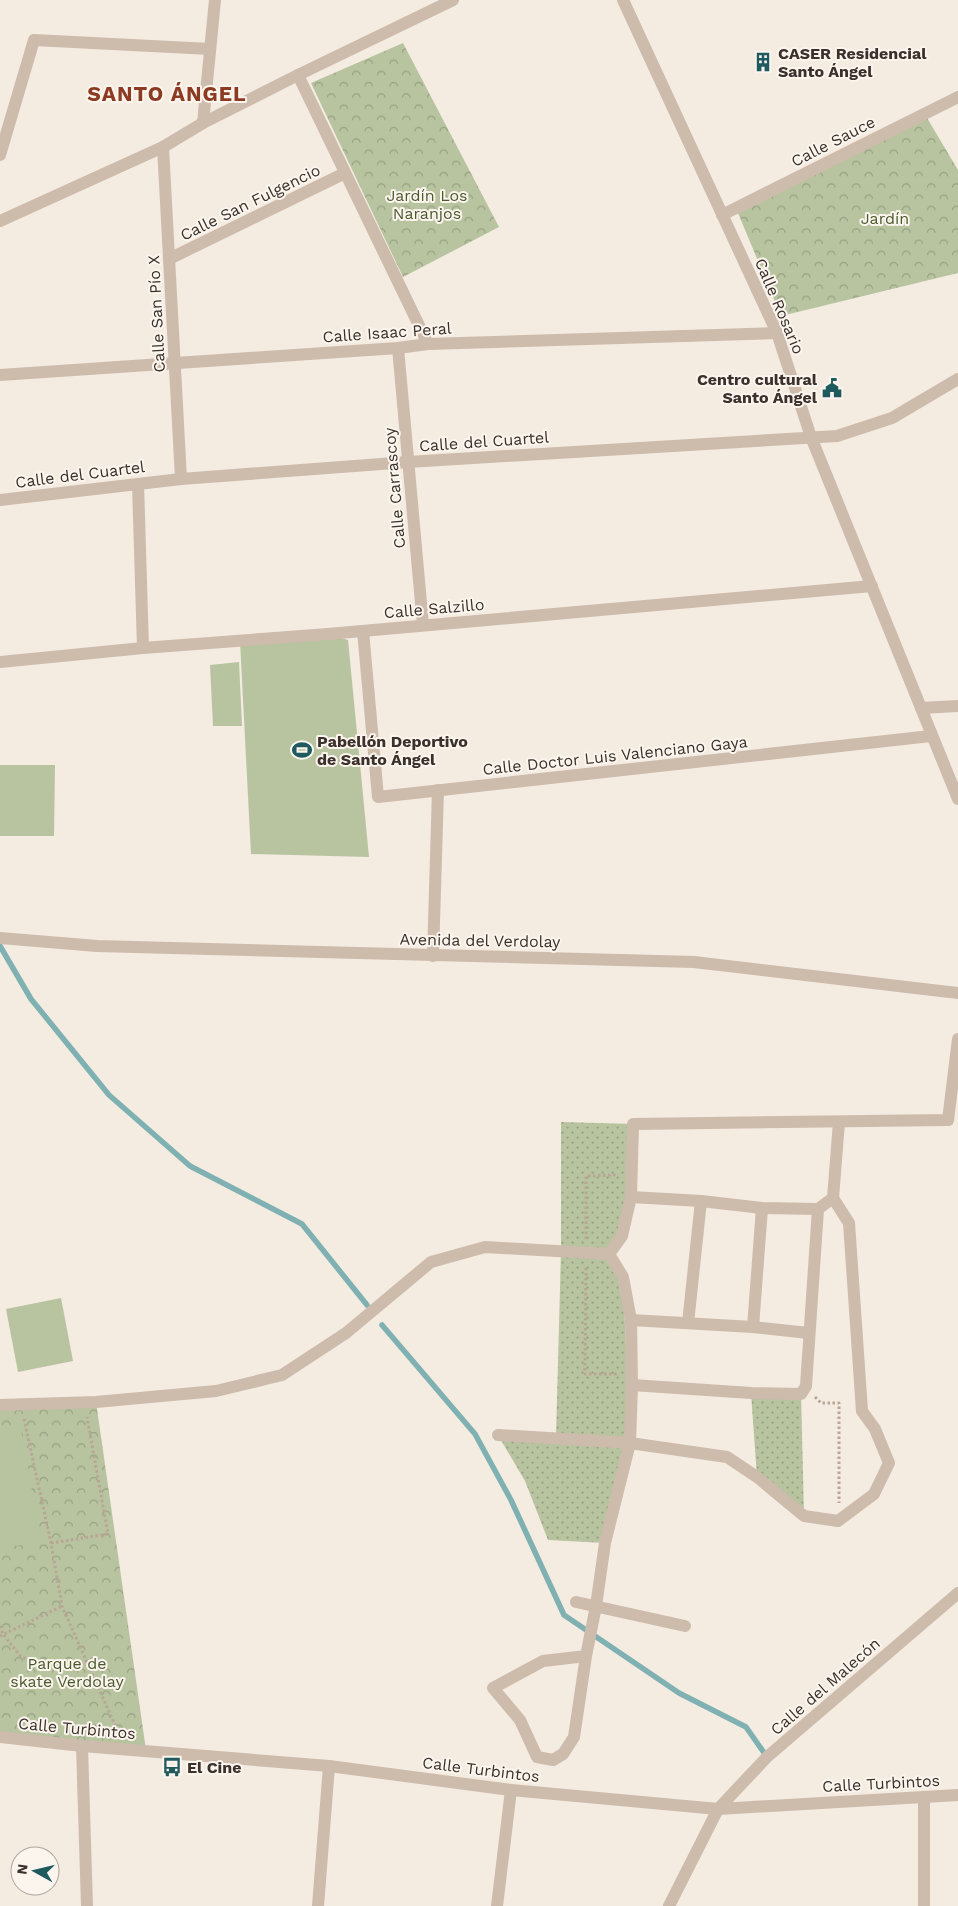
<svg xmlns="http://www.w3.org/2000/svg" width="958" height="1906" font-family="'Work Sans',sans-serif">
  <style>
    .park { fill: url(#park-crowns) }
    .garden { fill: url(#garden-dots) }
    .pitch { fill: #b8c4a0 }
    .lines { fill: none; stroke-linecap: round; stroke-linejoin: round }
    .stream { stroke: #7fb0b2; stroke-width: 5.5 }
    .path { stroke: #b9a596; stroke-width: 3; stroke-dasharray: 2.5 2.5; stroke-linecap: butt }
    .minor { stroke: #cdbbac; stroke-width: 12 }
    .labels { text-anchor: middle; stroke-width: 4; stroke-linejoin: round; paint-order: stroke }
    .poi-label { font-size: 16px; font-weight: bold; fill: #3b302b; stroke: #fbf5ee; text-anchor: start }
    .street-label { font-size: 16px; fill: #3b302b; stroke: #fbf5ee }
    .park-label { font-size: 16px; fill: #4a5a2e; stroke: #fbf5ee }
    .district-label { font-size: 21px; font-weight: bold; letter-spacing: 1px; fill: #8c3b22; stroke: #fbf5ee }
  </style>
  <defs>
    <pattern id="park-crowns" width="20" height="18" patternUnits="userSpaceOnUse" patternTransform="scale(1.25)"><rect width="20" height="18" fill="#b8c4a0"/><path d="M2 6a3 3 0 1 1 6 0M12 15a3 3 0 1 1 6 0" fill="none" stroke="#97a083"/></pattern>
    <pattern id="garden-dots" width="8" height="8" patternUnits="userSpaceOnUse" patternTransform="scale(1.25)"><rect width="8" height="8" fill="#b8c4a0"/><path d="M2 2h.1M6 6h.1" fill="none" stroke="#97a083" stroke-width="1.8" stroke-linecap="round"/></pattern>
  </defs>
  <rect width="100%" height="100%" fill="#f4ebe1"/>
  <g class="park">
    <path d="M 403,43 L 499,227 L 403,277 L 311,83 Z"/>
    <path d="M 927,118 L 958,170 L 958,273 L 781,316 L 738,213 Z"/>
    <path d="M 96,1402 L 146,1750 L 0,1737 L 0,1405 Z"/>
  </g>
  <g class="garden">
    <path d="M 561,1122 L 633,1124 L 631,1197 L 609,1254 L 623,1277 L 630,1443 L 605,1543 L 548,1540 L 525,1481 L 498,1435 L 556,1438 L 561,1251 Z"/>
    <path d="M 751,1393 L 801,1394 L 804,1516 L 757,1477 Z"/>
  </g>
  <g class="pitch">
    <path d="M 328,634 L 348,640 L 369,857 L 251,854 L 240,641 Z"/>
    <path d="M 239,662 L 242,726 L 213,726 L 210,665 Z"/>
    <path d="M 0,765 L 55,765 L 54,836 L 0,836 Z"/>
    <path d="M 61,1298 L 73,1361 L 18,1372 L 6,1309 Z"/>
    <path d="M 21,1429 L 41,1541 L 0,1549 L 0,1432 Z"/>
  </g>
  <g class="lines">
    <g class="stream">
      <path d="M 0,946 L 31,999 L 109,1095 L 190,1166 L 302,1224 L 367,1305"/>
      <path d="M 382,1325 L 475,1434 L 511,1500 L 564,1615 L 679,1693 L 746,1727 L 767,1757"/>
    </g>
    <g class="path">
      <path d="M 586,1239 L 586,1176 L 616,1175"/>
      <path d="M 586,1268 L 585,1374 L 618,1374"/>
      <path d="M 815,1397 L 821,1403 L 839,1403 L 839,1503"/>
      <path d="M 24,1419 L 51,1543 L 62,1606 L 119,1734"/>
      <path d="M 51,1543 L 108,1534 L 87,1417"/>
      <path d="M 0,1626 L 3,1634 L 21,1657 L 61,1669 L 87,1661"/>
      <path d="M 0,1636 L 62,1606"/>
    </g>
    <g class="minor">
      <path d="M 623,0 L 777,333 L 811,437 L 958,799"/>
      <path d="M 298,75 L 428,344"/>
      <path d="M 203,123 L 215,0"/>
      <path d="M 163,147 L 181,479"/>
      <path d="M 0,155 L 34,40 L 210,49"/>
      <path d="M 722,215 L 958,97"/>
      <path d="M 0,221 L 163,147 L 203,123 L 298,75 L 453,0"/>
      <path d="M 169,259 L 345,173"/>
      <path d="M 398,348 L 423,625"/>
      <path d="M 0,375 L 398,348 L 428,344 L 777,333"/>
      <path d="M 138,484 L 143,648"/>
      <path d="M 0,500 L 181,479 L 408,462 L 837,436 L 892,418 L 958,379"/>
      <path d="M 363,631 L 378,797 L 931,736"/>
      <path d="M 0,662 L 143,648 L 328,634 L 872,586"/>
      <path d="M 921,708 L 958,706"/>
      <path d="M 0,938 L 97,946 L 694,962 L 958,993"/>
      <path d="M 433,956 L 438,790"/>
      <path d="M 631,1197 L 701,1201 L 762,1208 L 818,1209"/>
      <path d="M 609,1254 L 623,1277 L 631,1320 L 632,1385 L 630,1443 L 727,1457 L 757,1477 L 804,1516 L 838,1521 L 874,1494 L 889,1463 L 875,1429 L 862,1411 L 849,1223 L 833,1198 L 839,1122"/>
      <path d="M 631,1320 L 753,1327 L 809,1333"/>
      <path d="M 688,1323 L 701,1201"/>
      <path d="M 753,1327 L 762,1208"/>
      <path d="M 632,1385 L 751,1393 L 801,1394 L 806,1386 L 818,1209 L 833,1198"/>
      <path d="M 0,1405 L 96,1402 L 216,1391 L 282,1375 L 346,1333 L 431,1262 L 485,1247 L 609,1254 L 622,1236 L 631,1197 L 633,1124 L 948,1120 L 958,1039"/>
      <path d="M 498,1435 L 630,1443 L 605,1543 L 596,1606 L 586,1656 L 574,1737 L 563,1754 L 553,1760 L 537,1757 L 520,1720 L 493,1688 L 543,1661 L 586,1656"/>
      <path d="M 576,1602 L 685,1626"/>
      <path d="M 0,1737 L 82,1746 L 329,1766 L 511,1790 L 718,1809 L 958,1795"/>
      <path d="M 82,1746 L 87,1906"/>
      <path d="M 318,1906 L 329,1766"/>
      <path d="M 497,1906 L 511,1790"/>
      <path d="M 669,1906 L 718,1809 L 767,1757 L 958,1593"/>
      <path d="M 924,1906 L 924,1797"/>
    </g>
  </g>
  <defs>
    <symbol id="building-bare" viewBox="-9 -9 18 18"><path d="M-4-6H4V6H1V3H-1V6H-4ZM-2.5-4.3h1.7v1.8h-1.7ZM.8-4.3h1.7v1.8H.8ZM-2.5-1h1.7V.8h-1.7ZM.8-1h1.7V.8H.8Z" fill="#1f5a5e" stroke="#fbf5ee" stroke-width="2.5" paint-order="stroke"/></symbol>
    <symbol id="civic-bare" viewBox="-9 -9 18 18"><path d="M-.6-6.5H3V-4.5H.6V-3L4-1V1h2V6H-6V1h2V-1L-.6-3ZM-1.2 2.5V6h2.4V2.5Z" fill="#1f5a5e" stroke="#fbf5ee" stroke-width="2.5" paint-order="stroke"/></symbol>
    <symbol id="stadium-bare" viewBox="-9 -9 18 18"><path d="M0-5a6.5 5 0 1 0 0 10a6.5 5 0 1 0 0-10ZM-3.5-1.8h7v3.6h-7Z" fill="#1f5a5e" stroke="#fbf5ee" stroke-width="2.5" paint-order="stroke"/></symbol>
    <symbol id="bus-bare" viewBox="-9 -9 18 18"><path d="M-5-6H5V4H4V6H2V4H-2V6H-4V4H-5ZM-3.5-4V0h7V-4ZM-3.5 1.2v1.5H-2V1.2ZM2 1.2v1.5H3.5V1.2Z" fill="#1f5a5e" stroke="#fbf5ee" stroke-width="2.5" paint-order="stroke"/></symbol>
  </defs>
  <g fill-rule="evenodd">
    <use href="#building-bare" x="749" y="48" width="28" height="28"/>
    <use href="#civic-bare" x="818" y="374" width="28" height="28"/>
    <use href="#stadium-bare" x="288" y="736" width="28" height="28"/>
    <use href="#bus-bare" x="158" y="1753" width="28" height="28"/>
  </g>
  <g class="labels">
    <g class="poi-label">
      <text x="778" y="59">CASER Residencial<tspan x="778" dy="18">Santo Ángel</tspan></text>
      <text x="817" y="385" text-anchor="end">Centro cultural<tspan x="817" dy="18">Santo Ángel</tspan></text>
      <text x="317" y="747">Pabellón Deportivo<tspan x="317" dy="18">de Santo Ángel</tspan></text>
      <text x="187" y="1773">El Cine</text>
    </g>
    <g class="street-label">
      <text transform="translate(833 141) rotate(-27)" y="6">Calle Sauce</text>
      <text transform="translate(250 202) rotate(-26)" y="6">Calle San Fulgencio</text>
      <text transform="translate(780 306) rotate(67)" y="6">Calle Rosario</text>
      <text transform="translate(156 314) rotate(-93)" y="6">Calle San Pío X</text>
      <text transform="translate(387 332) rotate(-4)" y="6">Calle Isaac Peral</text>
      <text transform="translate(484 441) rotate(-4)" y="6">Calle del Cuartel</text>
      <text transform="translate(80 474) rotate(-7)" y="6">Calle del Cuartel</text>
      <text transform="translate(394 488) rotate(-95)" y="6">Calle Carrascoy</text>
      <text transform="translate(434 608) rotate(-5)" y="6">Calle Salzillo</text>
      <text transform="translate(615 755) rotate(-6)" y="6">Calle Doctor Luis Valenciano Gaya</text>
      <text transform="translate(480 940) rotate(1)" y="6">Avenida del Verdolay</text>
      <text transform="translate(825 1686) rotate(-41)" y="6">Calle del Malecón</text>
      <text transform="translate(77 1728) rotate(5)" y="6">Calle Turbintos</text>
      <text transform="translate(481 1769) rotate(7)" y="6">Calle Turbintos</text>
      <text transform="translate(881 1783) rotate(-3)" y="6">Calle Turbintos</text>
    </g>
    <g class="park-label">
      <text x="427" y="201">Jardín Los<tspan x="427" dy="18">Naranjos</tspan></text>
      <text x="885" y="224">Jardín</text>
      <text x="67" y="1669">Parque de<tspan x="67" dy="18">skate Verdolay</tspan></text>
    </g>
    <g class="district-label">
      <text x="167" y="101">SANTO ÁNGEL</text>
    </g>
  </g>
  <g transform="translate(35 1871) rotate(278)"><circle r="24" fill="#fbf5ee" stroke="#aea6a0"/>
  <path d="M0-4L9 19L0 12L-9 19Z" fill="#1f5a5e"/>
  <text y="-8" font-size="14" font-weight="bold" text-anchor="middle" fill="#3b302b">N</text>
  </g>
</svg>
